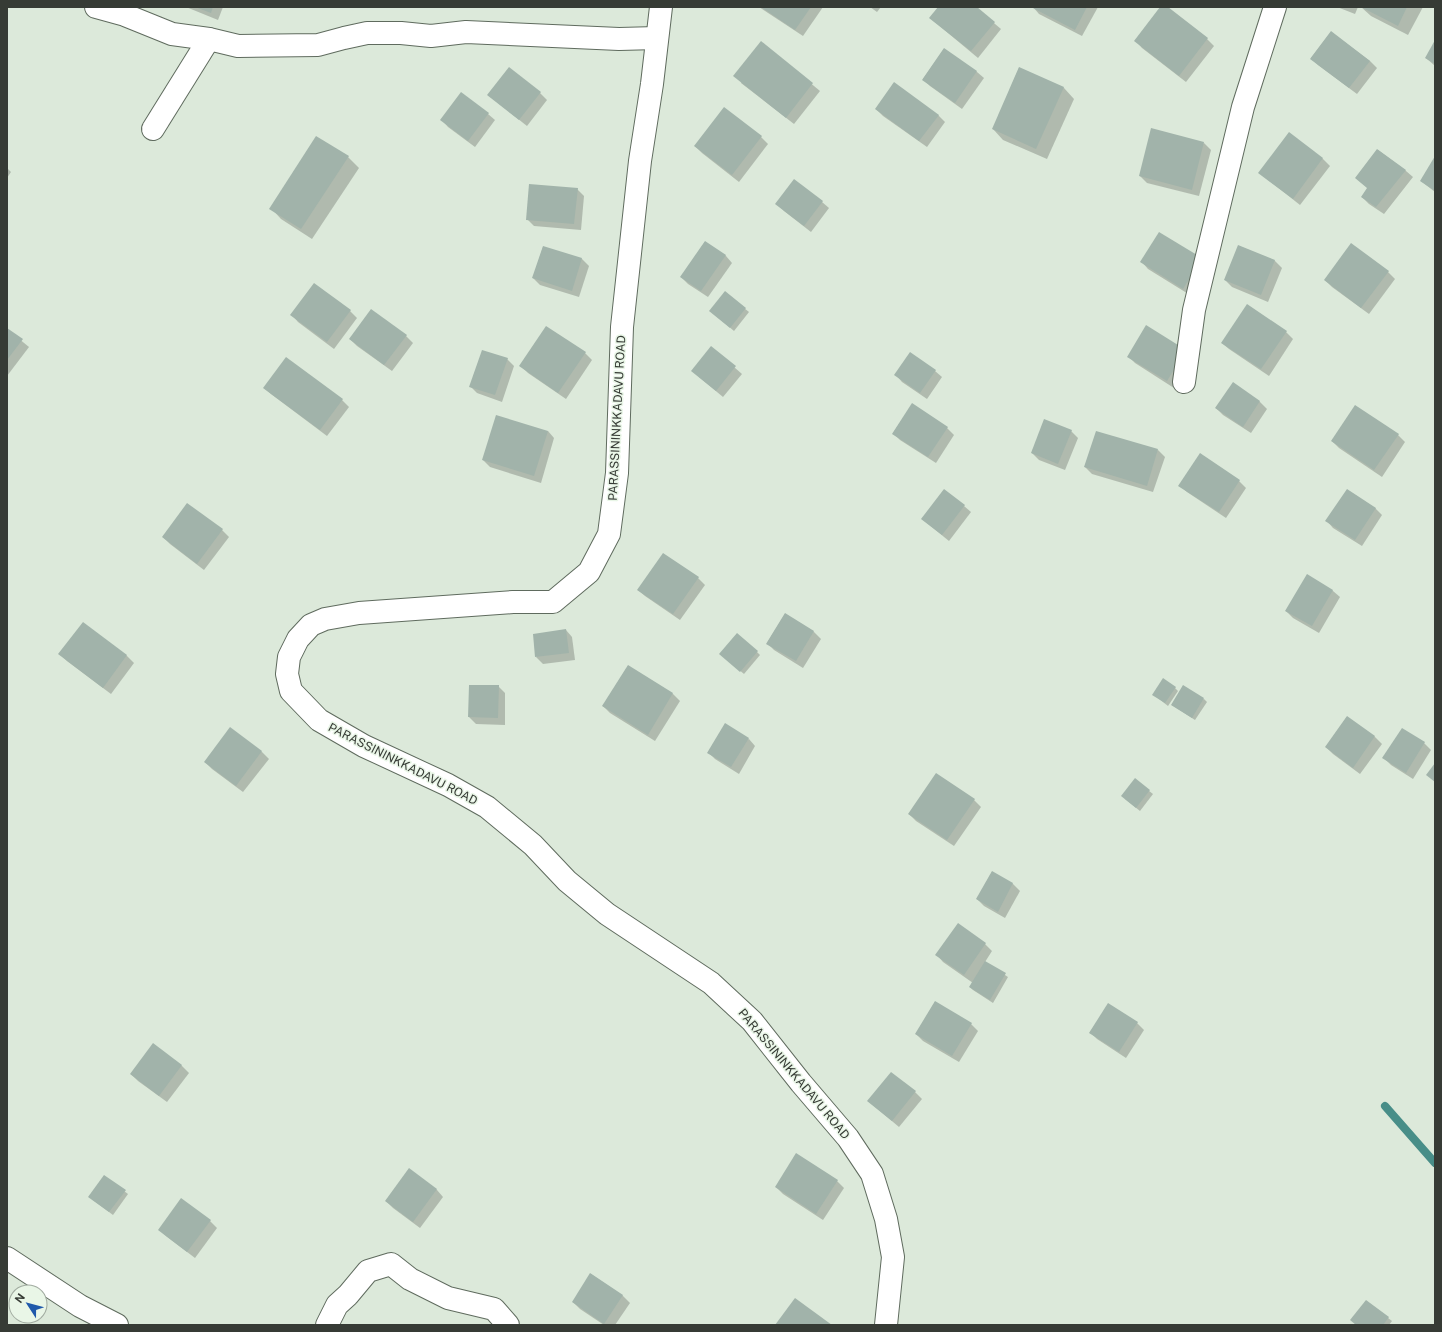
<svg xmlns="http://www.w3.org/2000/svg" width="1442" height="1332" font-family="'Public Sans',sans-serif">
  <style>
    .shadow { fill: #0003 }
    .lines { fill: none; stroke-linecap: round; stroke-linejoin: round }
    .stream { stroke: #488e88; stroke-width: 8 }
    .building { fill: #a1b3aa }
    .minor-casing { stroke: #5f6b5e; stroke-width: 24 }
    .secondary-casing { stroke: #5f6b5e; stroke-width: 24 }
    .minor { stroke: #fff; stroke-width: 22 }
    .secondary { stroke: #fff; stroke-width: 22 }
    .labels { text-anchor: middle; stroke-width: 3; stroke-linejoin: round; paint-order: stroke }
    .street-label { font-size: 12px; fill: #363b35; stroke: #e9f6e7 }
  </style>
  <rect width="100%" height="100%" fill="#dce9da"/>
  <g class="shadow">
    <path d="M 186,7 L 223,7 L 218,20 Z"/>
    <path d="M 759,7 L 823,7 L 803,36 Z"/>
    <path d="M 870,7 L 881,7 L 877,12 Z"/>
    <path d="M 939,7 L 975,7 L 1001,29 L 978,58 L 930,18 Z"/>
    <path d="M 1033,7 L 1098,7 L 1082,36 L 1039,14 Z"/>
    <path d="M 1162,7 L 1166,7 L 1207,39 L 1214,46 L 1186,82 L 1142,48 L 1136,41 Z"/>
    <path d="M 1337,7 L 1358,7 L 1355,14 Z"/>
    <path d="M 1361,7 L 1423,7 L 1408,35 L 1371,16 Z"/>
    <path d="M 1331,32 L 1370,61 L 1377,68 L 1357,94 L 1318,65 L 1311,58 Z"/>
    <path d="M 761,42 L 820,91 L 794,124 L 741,83 Z"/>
    <path d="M 1435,42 L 1435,66 L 1426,58 Z"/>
    <path d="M 944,49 L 977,72 L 984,78 L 962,109 L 930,86 L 923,79 Z"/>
    <path d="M 1019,68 L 1064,88 L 1074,99 L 1047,159 L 1003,140 L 993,129 Z"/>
    <path d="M 540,93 L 547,100 L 527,126 L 488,95 Z"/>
    <path d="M 724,109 L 761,137 L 768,144 L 739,182 L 702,153 L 695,146 Z"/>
    <path d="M 876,109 L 938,115 L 945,122 L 927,147 L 883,116 Z"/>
    <path d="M 488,114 L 495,120 L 475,147 L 448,127 L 442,120 Z"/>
    <path d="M 1289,133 L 1323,159 L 1330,166 L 1300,205 L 1267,179 L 1260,173 Z"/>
    <path d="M 1204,143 L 1211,150 L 1199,196 L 1147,183 L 1140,176 Z"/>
    <path d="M 1378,150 L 1406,171 L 1413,177 L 1384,214 L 1369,204 L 1362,197 L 1368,188 Z"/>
    <path d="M 348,157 L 359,168 L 312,239 L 281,219 L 271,208 Z"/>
    <path d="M 1435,158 L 1435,192 L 1421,181 Z"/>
    <path d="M 7,168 L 11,172 L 7,178 Z"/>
    <path d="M 577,189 L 584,196 L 581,230 L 534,226 L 527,219 Z"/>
    <path d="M 822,202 L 829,208 L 811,232 L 784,211 L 777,204 Z"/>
    <path d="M 705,242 L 726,256 L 732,263 L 708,297 L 688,284 L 681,277 Z"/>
    <path d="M 1239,246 L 1275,261 L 1282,268 L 1268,302 L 1232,287 L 1225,280 Z"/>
    <path d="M 543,247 L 582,259 L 589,266 L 579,297 L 540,285 L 533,278 Z"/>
    <path d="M 1201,259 L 1190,295 L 1148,269 L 1142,262 Z"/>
    <path d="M 1388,272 L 1395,279 L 1369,314 L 1332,287 L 1325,280 Z"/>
    <path d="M 725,293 L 749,312 L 734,331 L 714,314 Z"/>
    <path d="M 350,311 L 357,318 L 334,349 L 298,322 L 292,315 Z"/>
    <path d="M 7,329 L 29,347 L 7,376 Z"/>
    <path d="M 1286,332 L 1293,339 L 1269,376 L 1229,349 L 1222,343 Z"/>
    <path d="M 406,336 L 413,343 L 392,371 L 357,346 L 350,339 Z"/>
    <path d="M 711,347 L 742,374 L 723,397 L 699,377 Z"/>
    <path d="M 585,353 L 592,360 L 566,399 L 528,373 L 521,366 Z"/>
    <path d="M 1128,356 L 1192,357 L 1174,388 L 1135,363 Z"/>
    <path d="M 507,359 L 514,366 L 502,402 L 477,393 L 470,386 Z"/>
    <path d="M 935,371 L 942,377 L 927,399 L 902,382 L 896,375 Z"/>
    <path d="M 1233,384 L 1260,402 L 1267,409 L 1251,433 L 1223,415 L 1216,408 Z"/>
    <path d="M 264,388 L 342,400 L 349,407 L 327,436 L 271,394 Z"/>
    <path d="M 912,405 L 947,428 L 954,435 L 936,463 L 900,440 L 893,433 Z"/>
    <path d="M 548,431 L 554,438 L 541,483 L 490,467 L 483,460 Z"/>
    <path d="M 1071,431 L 1078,438 L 1065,470 L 1039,460 L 1032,453 Z"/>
    <path d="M 1398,435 L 1405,442 L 1382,477 L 1339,448 L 1332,441 Z"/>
    <path d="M 1158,450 L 1165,457 L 1153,492 L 1092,474 L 1085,467 Z"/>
    <path d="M 1239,481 L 1246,488 L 1226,518 L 1187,492 L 1180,486 Z"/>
    <path d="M 964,506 L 971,512 L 949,541 L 922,519 Z"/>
    <path d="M 1375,508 L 1382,515 L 1362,546 L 1333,528 L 1327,521 Z"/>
    <path d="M 222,530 L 229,537 L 204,570 L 170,544 L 163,537 Z"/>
    <path d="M 1307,576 L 1333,591 L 1340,597 L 1319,633 L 1293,618 L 1286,611 Z"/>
    <path d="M 698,578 L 705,585 L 680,620 L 645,596 L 638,590 Z"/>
    <path d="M 785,614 L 814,632 L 821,639 L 803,668 L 774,650 L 767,643 Z"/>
    <path d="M 83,623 L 127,656 L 134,663 L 111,694 L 67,661 L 60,654 Z"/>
    <path d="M 566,630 L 572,637 L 575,660 L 543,664 L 536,657 Z"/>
    <path d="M 757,652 L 760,655 L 744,674 L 724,657 Z"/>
    <path d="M 628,666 L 673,694 L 680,701 L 655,741 L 610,713 L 603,706 Z"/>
    <path d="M 470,686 L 498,686 L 505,693 L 505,725 L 476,724 L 469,717 Z"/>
    <path d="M 1175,688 L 1178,691 L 1168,706 L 1154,695 Z"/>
    <path d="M 1204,699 L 1207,702 L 1195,720 L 1172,705 Z"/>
    <path d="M 1347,717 L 1375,737 L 1382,744 L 1360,774 L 1333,754 L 1326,747 Z"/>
    <path d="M 230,729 L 262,752 L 269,759 L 243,792 L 212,769 L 205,762 Z"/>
    <path d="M 749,739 L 755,746 L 739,774 L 715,759 L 708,752 Z"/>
    <path d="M 1424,743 L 1431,750 L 1413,779 L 1391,765 L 1384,758 Z"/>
    <path d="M 1135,780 L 1153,794 L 1140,811 L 1125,799 Z"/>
    <path d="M 974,800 L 981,807 L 954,846 L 916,821 L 909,814 Z"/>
    <path d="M 992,872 L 1013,884 L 1020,891 L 1005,918 L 984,906 L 977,899 Z"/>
    <path d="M 958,925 L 985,944 L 992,951 L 985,962 L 1008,977 L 993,1003 L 973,990 L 970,987 L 973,983 L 943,962 L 937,955 Z"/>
    <path d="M 935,1002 L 971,1024 L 978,1031 L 959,1062 L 923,1041 L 916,1034 Z"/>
    <path d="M 1109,1005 L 1137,1023 L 1144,1030 L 1126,1058 L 1097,1039 L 1090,1032 Z"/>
    <path d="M 153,1045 L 182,1066 L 189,1073 L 167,1102 L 138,1081 L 131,1074 Z"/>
    <path d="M 915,1092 L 922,1099 L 899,1127 L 868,1101 Z"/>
    <path d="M 409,1170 L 437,1190 L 443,1197 L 420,1228 L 393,1208 L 386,1201 Z"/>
    <path d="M 104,1176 L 128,1194 L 113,1215 L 93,1200 Z"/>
    <path d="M 837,1181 L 844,1188 L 823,1220 L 783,1194 L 776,1187 Z"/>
    <path d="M 210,1221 L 217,1228 L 195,1258 L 166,1236 L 159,1229 Z"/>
    <path d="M 591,1274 L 623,1296 L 630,1303 L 615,1325 L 604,1325 L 580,1309 L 573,1302 Z"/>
    <path d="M 1366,1301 L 1392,1321 L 1389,1325 L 1357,1325 Z"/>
  </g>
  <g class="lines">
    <path class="stream" d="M 1385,1106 L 1435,1163"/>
  </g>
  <g class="building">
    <path d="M 195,7 L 213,7 L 211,13 Z"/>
    <path d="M 761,7 L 811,7 L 795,30 Z"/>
    <path d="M 938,7 L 977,7 L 995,22 L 971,51 L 929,18 Z"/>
    <path d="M 1031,7 L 1087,7 L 1075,30 Z"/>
    <path d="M 1160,7 L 1168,7 L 1208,38 L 1179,76 L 1134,41 Z"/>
    <path d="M 1361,7 L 1407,7 L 1398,26 Z"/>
    <path d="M 1331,31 L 1370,61 L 1349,88 L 1310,59 Z"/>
    <path d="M 1435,40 L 1435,64 L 1425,58 Z"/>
    <path d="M 761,41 L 813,83 L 786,118 L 733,76 Z"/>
    <path d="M 944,48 L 977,71 L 955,103 L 922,80 Z"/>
    <path d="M 509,67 L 541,92 L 519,120 L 487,95 Z"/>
    <path d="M 1019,67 L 1064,87 L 1036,149 L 992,129 Z"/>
    <path d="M 894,82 L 939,115 L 919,141 L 875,109 Z"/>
    <path d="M 461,92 L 489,113 L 468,141 L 440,120 Z"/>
    <path d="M 724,107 L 762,136 L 732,175 L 694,146 Z"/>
    <path d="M 1151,128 L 1204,142 L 1192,190 L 1139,176 Z"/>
    <path d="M 1289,132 L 1323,158 L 1293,199 L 1258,173 Z"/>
    <path d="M 316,136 L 349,156 L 301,229 L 269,209 Z"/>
    <path d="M 1377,149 L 1406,170 L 1376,207 L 1361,197 L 1367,188 L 1355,178 Z"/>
    <path d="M 1435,156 L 1435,191 L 1420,181 Z"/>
    <path d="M 794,179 L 823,201 L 804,226 L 775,204 Z"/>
    <path d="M 529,184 L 578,188 L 574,224 L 526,220 Z"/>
    <path d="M 1159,232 L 1202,258 L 1183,289 L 1140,262 Z"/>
    <path d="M 705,241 L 726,255 L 701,291 L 680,277 Z"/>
    <path d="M 1351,243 L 1389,271 L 1361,308 L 1324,280 Z"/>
    <path d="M 1238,245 L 1275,260 L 1261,295 L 1224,280 Z"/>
    <path d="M 543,246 L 582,258 L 572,291 L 532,278 Z"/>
    <path d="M 314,283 L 351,310 L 327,342 L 290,315 Z"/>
    <path d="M 725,291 L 746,308 L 730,328 L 709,311 Z"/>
    <path d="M 1247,304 L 1287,331 L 1261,369 L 1221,343 Z"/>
    <path d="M 371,309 L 407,335 L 384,365 L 349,339 Z"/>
    <path d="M 1146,325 L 1186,350 L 1167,381 L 1127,357 Z"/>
    <path d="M 546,326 L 586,352 L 558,393 L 519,366 Z"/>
    <path d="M 7,328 L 23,339 L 7,360 Z"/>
    <path d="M 711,346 L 736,366 L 716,391 L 691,371 Z"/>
    <path d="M 482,350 L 508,358 L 495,395 L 469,387 Z"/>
    <path d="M 910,352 L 936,370 L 920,393 L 894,375 Z"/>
    <path d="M 286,357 L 343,399 L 320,430 L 263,388 Z"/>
    <path d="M 1233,382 L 1260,401 L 1243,427 L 1215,408 Z"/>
    <path d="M 912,403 L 948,427 L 928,457 L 892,434 Z"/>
    <path d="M 1355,405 L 1399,434 L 1374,470 L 1331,441 Z"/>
    <path d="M 496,415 L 548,431 L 534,476 L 482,460 Z"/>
    <path d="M 1044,419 L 1072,430 L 1058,464 L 1031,453 Z"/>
    <path d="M 1096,431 L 1158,449 L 1147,486 L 1084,467 Z"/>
    <path d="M 1200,453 L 1240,480 L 1219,512 L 1178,486 Z"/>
    <path d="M 944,489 L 965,505 L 942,535 L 921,519 Z"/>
    <path d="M 1347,489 L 1376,508 L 1355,540 L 1325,521 Z"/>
    <path d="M 187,503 L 223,529 L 197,564 L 162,537 Z"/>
    <path d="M 663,553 L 699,577 L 673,614 L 637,590 Z"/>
    <path d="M 1307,574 L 1333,590 L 1312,626 L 1285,611 Z"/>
    <path d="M 785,613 L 814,631 L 796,661 L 766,644 Z"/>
    <path d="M 83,622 L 127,655 L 103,688 L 58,654 Z"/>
    <path d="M 566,629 L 569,653 L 535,657 L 533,634 Z"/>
    <path d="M 737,633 L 758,651 L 740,672 L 719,654 Z"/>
    <path d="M 628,665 L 673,693 L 648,735 L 602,706 Z"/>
    <path d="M 1163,678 L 1176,687 L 1165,703 L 1152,695 Z"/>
    <path d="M 469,685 L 499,685 L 498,718 L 468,717 Z"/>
    <path d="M 1183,685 L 1204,698 L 1192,718 L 1171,705 Z"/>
    <path d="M 1347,716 L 1375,736 L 1353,768 L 1325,747 Z"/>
    <path d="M 725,723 L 749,738 L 731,767 L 707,753 Z"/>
    <path d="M 230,727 L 262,751 L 236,786 L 204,762 Z"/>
    <path d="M 1402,728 L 1425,742 L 1406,773 L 1382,758 Z"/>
    <path d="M 1435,763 L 1435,782 L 1426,775 Z"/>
    <path d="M 936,773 L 975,799 L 947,840 L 908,814 Z"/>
    <path d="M 1135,778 L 1150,790 L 1136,808 L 1121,796 Z"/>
    <path d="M 992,871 L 1013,883 L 998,912 L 976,899 Z"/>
    <path d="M 958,923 L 986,943 L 964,975 L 935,955 Z"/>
    <path d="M 985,961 L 1006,973 L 990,1000 L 969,987 Z"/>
    <path d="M 935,1001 L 972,1023 L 952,1056 L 915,1034 Z"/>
    <path d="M 1108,1003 L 1138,1022 L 1119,1052 L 1089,1033 Z"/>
    <path d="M 153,1043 L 182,1065 L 159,1096 L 130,1074 Z"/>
    <path d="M 891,1072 L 916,1091 L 892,1121 L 867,1101 Z"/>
    <path d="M 796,1153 L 838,1180 L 816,1214 L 775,1187 Z"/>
    <path d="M 409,1168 L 437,1189 L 413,1222 L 385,1201 Z"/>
    <path d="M 104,1175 L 126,1190 L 109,1212 L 88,1197 Z"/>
    <path d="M 181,1198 L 211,1220 L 187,1252 L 158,1230 Z"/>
    <path d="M 590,1273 L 623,1295 L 604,1324 L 572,1302 Z"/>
    <path d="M 795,1298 L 832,1325 L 775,1325 Z"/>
    <path d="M 1366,1300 L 1389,1317 L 1383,1325 L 1356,1325 L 1350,1320 Z"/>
  </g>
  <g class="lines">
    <defs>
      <g id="minor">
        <path d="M 96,7 L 125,15 L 172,34 L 209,39 L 238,46 L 318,45 L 344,38 L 367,33 L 401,33 L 431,36 L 466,32 L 619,39 L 657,38"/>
        <path d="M 153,129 L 209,39"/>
        <path d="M 1184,382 L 1194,310 L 1243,107 L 1275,7"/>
        <path d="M 7,1258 L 80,1306 L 117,1325"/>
        <path d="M 327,1325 L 337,1305 L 348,1295 L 368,1271 L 391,1264 L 410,1279 L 448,1298 L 494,1309 L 508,1325"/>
      </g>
      <path id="secondary" d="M 661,7 L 652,84 L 640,161 L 622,327 L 617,473 L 609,534 L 589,572 L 553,602 L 513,602 L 359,613 L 325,619 L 311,625 L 298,639 L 289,657 L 287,674 L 291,691 L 319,720 L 364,746 L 448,785 L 487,807 L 533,845 L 567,881 L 607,914 L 711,983 L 752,1021 L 801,1083 L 848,1138 L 872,1174 L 886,1219 L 893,1257 L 886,1325"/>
    </defs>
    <use href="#minor" class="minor-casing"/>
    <use href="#secondary" class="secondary-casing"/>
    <use href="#minor" class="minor"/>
    <use href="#secondary" class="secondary"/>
  </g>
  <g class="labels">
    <g class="street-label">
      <text transform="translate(617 418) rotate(-87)" y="4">PARASSININKKADAVU ROAD</text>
      <text transform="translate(403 764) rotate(27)" y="4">PARASSININKKADAVU ROAD</text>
      <text transform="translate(794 1074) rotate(50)" y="4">PARASSININKKADAVU ROAD</text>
    </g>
  </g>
  <rect width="1442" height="1332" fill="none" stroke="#363b35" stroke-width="16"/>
  <g transform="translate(28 1304) rotate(306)"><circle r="19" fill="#e9f6e7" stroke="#a1aba0"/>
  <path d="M0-3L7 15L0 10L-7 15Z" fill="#1f59ab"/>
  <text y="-6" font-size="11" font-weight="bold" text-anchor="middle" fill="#363b35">N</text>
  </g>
</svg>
